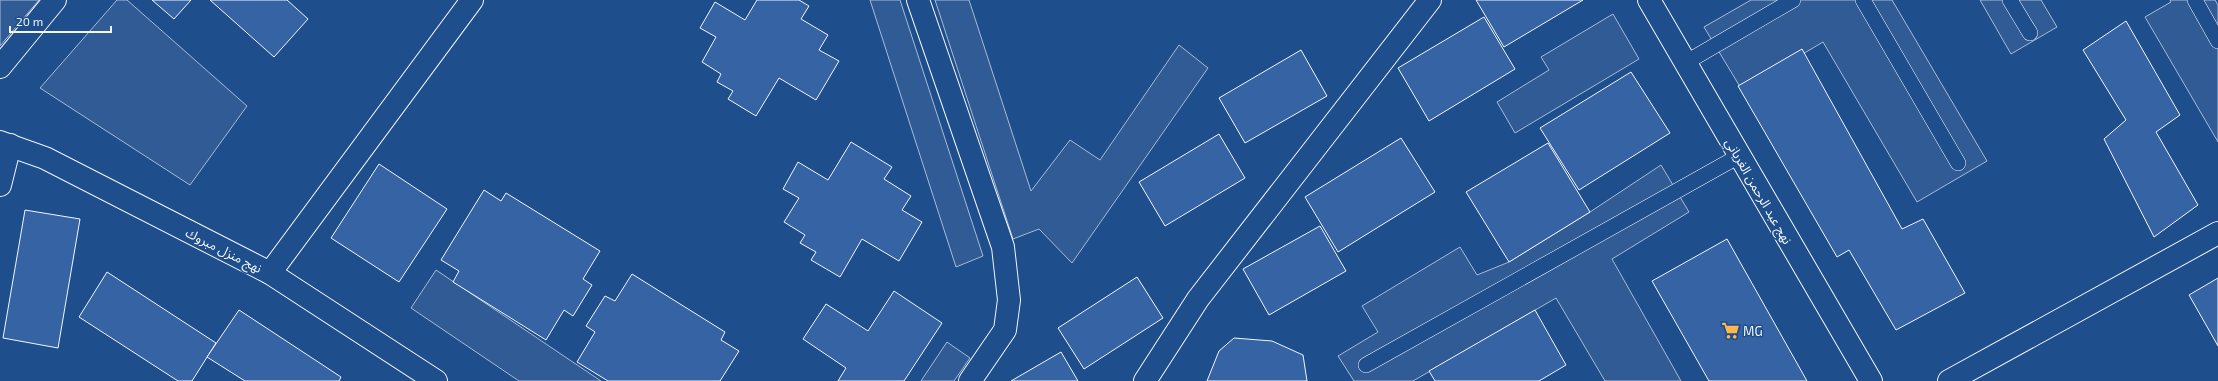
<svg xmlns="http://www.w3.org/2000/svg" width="2218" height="381" font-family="'Exo 2','Noto Sans Arabic',sans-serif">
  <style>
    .built { fill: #305b95; stroke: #a8bbd7 }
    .building { fill: #3563a3; stroke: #f2f6ff }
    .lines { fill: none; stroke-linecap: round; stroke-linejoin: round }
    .service-casing { stroke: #f2f6ff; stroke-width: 16 }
    .minor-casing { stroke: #f2f6ff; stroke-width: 24 }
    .tertiary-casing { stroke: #f2f6ff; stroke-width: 24 }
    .service { stroke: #1f4e8c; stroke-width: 15 }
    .minor { stroke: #1f4e8c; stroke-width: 22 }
    .tertiary { stroke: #1f4e8c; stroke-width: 22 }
    .labels { text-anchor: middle; stroke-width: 3; stroke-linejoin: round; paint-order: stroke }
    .street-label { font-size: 13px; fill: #f2f6ff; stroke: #1f4e8c }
    .poi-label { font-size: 13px; fill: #f2f6ff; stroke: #1f4e8c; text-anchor: start }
  </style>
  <rect width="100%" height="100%" fill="#1f4e8c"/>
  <g class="built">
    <path d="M 0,0 L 39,0 L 0,46 Z"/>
    <path d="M 117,0 L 127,0 L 247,106 L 190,185 L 40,88 Z"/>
    <path d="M 870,0 L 900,0 L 983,256 L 956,267 Z"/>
    <path d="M 935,0 L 969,0 L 1031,191 L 1070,140 L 1100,160 L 1179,45 L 1208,68 L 1072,263 L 1039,229 L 1013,239 Z"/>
    <path d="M 1751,0 L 1892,0 L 1987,161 L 1917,202 L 1823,42 L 1742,90 L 1704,27 Z"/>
    <path d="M 1980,0 L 2041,0 L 2057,27 L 2011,54 Z"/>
    <path d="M 2170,0 L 2215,0 L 2218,5 L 2218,142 L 2145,17 L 2171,2 Z"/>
    <path d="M 1613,14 L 1639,59 L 1515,133 L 1497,102 L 1549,70 L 1541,57 Z"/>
    <path d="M 1661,165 L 1689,212 L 1612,259 L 1681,381 L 1605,381 L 1556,298 L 1413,381 L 1354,381 L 1338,356 L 1378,332 L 1362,306 L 1460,247 L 1477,275 L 1509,262 L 1590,212 Z"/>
    <path d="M 436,270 L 601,381 L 519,381 L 411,308 Z"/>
    <path d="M 947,342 L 970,358 L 954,381 L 921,381 Z"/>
  </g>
  <g class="building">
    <path d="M 152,0 L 191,0 L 174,19 Z"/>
    <path d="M 210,0 L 287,0 L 308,19 L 274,57 Z"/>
    <path d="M 757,0 L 799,0 L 809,6 L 801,19 L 828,35 L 819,50 L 839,61 L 816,100 L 779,78 L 756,116 L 728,99 L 733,91 L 717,82 L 721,74 L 702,62 L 716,37 L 700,28 L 715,2 L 745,20 Z"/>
    <path d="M 1476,0 L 1583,0 L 1504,47 Z"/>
    <path d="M 1484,17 L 1515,69 L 1429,121 L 1398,68 Z"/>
    <path d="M 2126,21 L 2180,115 L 2156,132 L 2198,205 L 2154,237 L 2104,139 L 2126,120 L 2083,50 Z"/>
    <path d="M 1802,49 L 1902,229 L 1923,219 L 1965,293 L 1896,330 L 1849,250 L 1837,257 L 1738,86 Z"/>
    <path d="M 1301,50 L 1327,96 L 1245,143 L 1219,98 Z"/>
    <path d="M 1631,72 L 1670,133 L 1579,190 L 1540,128 Z"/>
    <path d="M 1219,134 L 1245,178 L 1165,226 L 1139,182 Z"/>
    <path d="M 1401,138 L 1435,192 L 1338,252 L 1305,197 Z"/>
    <path d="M 851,142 L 892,167 L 884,179 L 911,196 L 902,210 L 922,222 L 899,261 L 862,239 L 840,277 L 811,260 L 816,252 L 800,243 L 805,235 L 784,222 L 799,198 L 783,189 L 798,162 L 828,180 Z"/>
    <path d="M 1548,143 L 1590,212 L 1509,262 L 1466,192 Z"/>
    <path d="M 379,164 L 447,209 L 399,282 L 331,238 Z"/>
    <path d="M 484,190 L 501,201 L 506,193 L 600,251 L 583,279 L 592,285 L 573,316 L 564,310 L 546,340 L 453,282 L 459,271 L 441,260 Z"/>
    <path d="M 25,210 L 80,219 L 58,348 L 3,338 Z"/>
    <path d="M 1320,226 L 1346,271 L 1269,315 L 1243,269 Z"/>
    <path d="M 1727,239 L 1807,381 L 1709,381 L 1652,281 Z"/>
    <path d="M 107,272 L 216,343 L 192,381 L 178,381 L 79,317 Z"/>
    <path d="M 632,274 L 725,332 L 721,340 L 739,351 L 720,381 L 608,381 L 577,362 L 595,332 L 586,326 L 605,296 L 615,301 Z"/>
    <path d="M 1137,277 L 1163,318 L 1084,369 L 1058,328 Z"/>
    <path d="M 2218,278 L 2218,346 L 2189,295 Z"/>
    <path d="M 894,291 L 942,323 L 904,381 L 838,381 L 846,368 L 803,339 L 826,304 L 868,331 Z"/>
    <path d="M 239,310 L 341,377 L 339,381 L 245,381 L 207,357 Z"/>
    <path d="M 1535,310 L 1566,365 L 1539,381 L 1435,381 L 1429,371 Z"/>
    <path d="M 1234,338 L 1272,341 L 1303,355 L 1307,381 L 1207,381 L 1219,351 Z"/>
    <path d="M 1061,352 L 1078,381 L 1011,381 Z"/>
  </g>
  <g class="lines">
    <defs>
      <g id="service">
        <path d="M 1863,0 L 1958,163"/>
        <path d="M 2010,0 L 2030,33"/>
        <path d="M 2195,0 L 2218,41"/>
        <path d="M 1685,63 L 1793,0"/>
        <path d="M 1366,365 L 1739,156"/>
      </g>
      <g id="minor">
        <path d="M 918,0 L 1003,247 L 1009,300 L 1005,330 L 970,381"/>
        <path d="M 0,67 L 55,0"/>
        <path d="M 0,185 L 10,145"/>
        <path d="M 270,273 L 472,0"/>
        <path d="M 1949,381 L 2218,233"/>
      </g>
      <g id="tertiary">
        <path d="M 1649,0 L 1871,381"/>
        <path d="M 0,142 L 45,158 L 270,273 L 436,381"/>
        <path d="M 1145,381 L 1198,299 L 1430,0"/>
      </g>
    </defs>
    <use href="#service" class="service-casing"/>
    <use href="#minor" class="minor-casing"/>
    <use href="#tertiary" class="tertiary-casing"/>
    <use href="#service" class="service"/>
    <use href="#minor" class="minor"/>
    <use href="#tertiary" class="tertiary"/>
  </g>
  <defs>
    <symbol id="supermarket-bare" viewBox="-9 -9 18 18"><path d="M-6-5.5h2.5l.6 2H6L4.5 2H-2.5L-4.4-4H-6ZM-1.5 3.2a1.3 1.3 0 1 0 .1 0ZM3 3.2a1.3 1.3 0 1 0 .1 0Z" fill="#ffb74d" stroke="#1f4e8c" stroke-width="2.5" paint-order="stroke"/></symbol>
  </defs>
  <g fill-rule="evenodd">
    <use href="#supermarket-bare" x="1718" y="318" width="25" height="25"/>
  </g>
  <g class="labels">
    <g class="street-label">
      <text transform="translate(1759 191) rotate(60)" y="5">نهج عبد الرحمن الغرياني</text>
      <text transform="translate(224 250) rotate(27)" y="5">نهج منزل مبروك</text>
    </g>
    <g class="poi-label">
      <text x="1743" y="336">MG</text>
    </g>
  </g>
  <path d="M10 26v6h101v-6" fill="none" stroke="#f2f6ff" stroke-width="2"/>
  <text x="16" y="26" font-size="12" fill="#f2f6ff" stroke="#1f4e8c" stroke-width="3" paint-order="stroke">20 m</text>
</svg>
